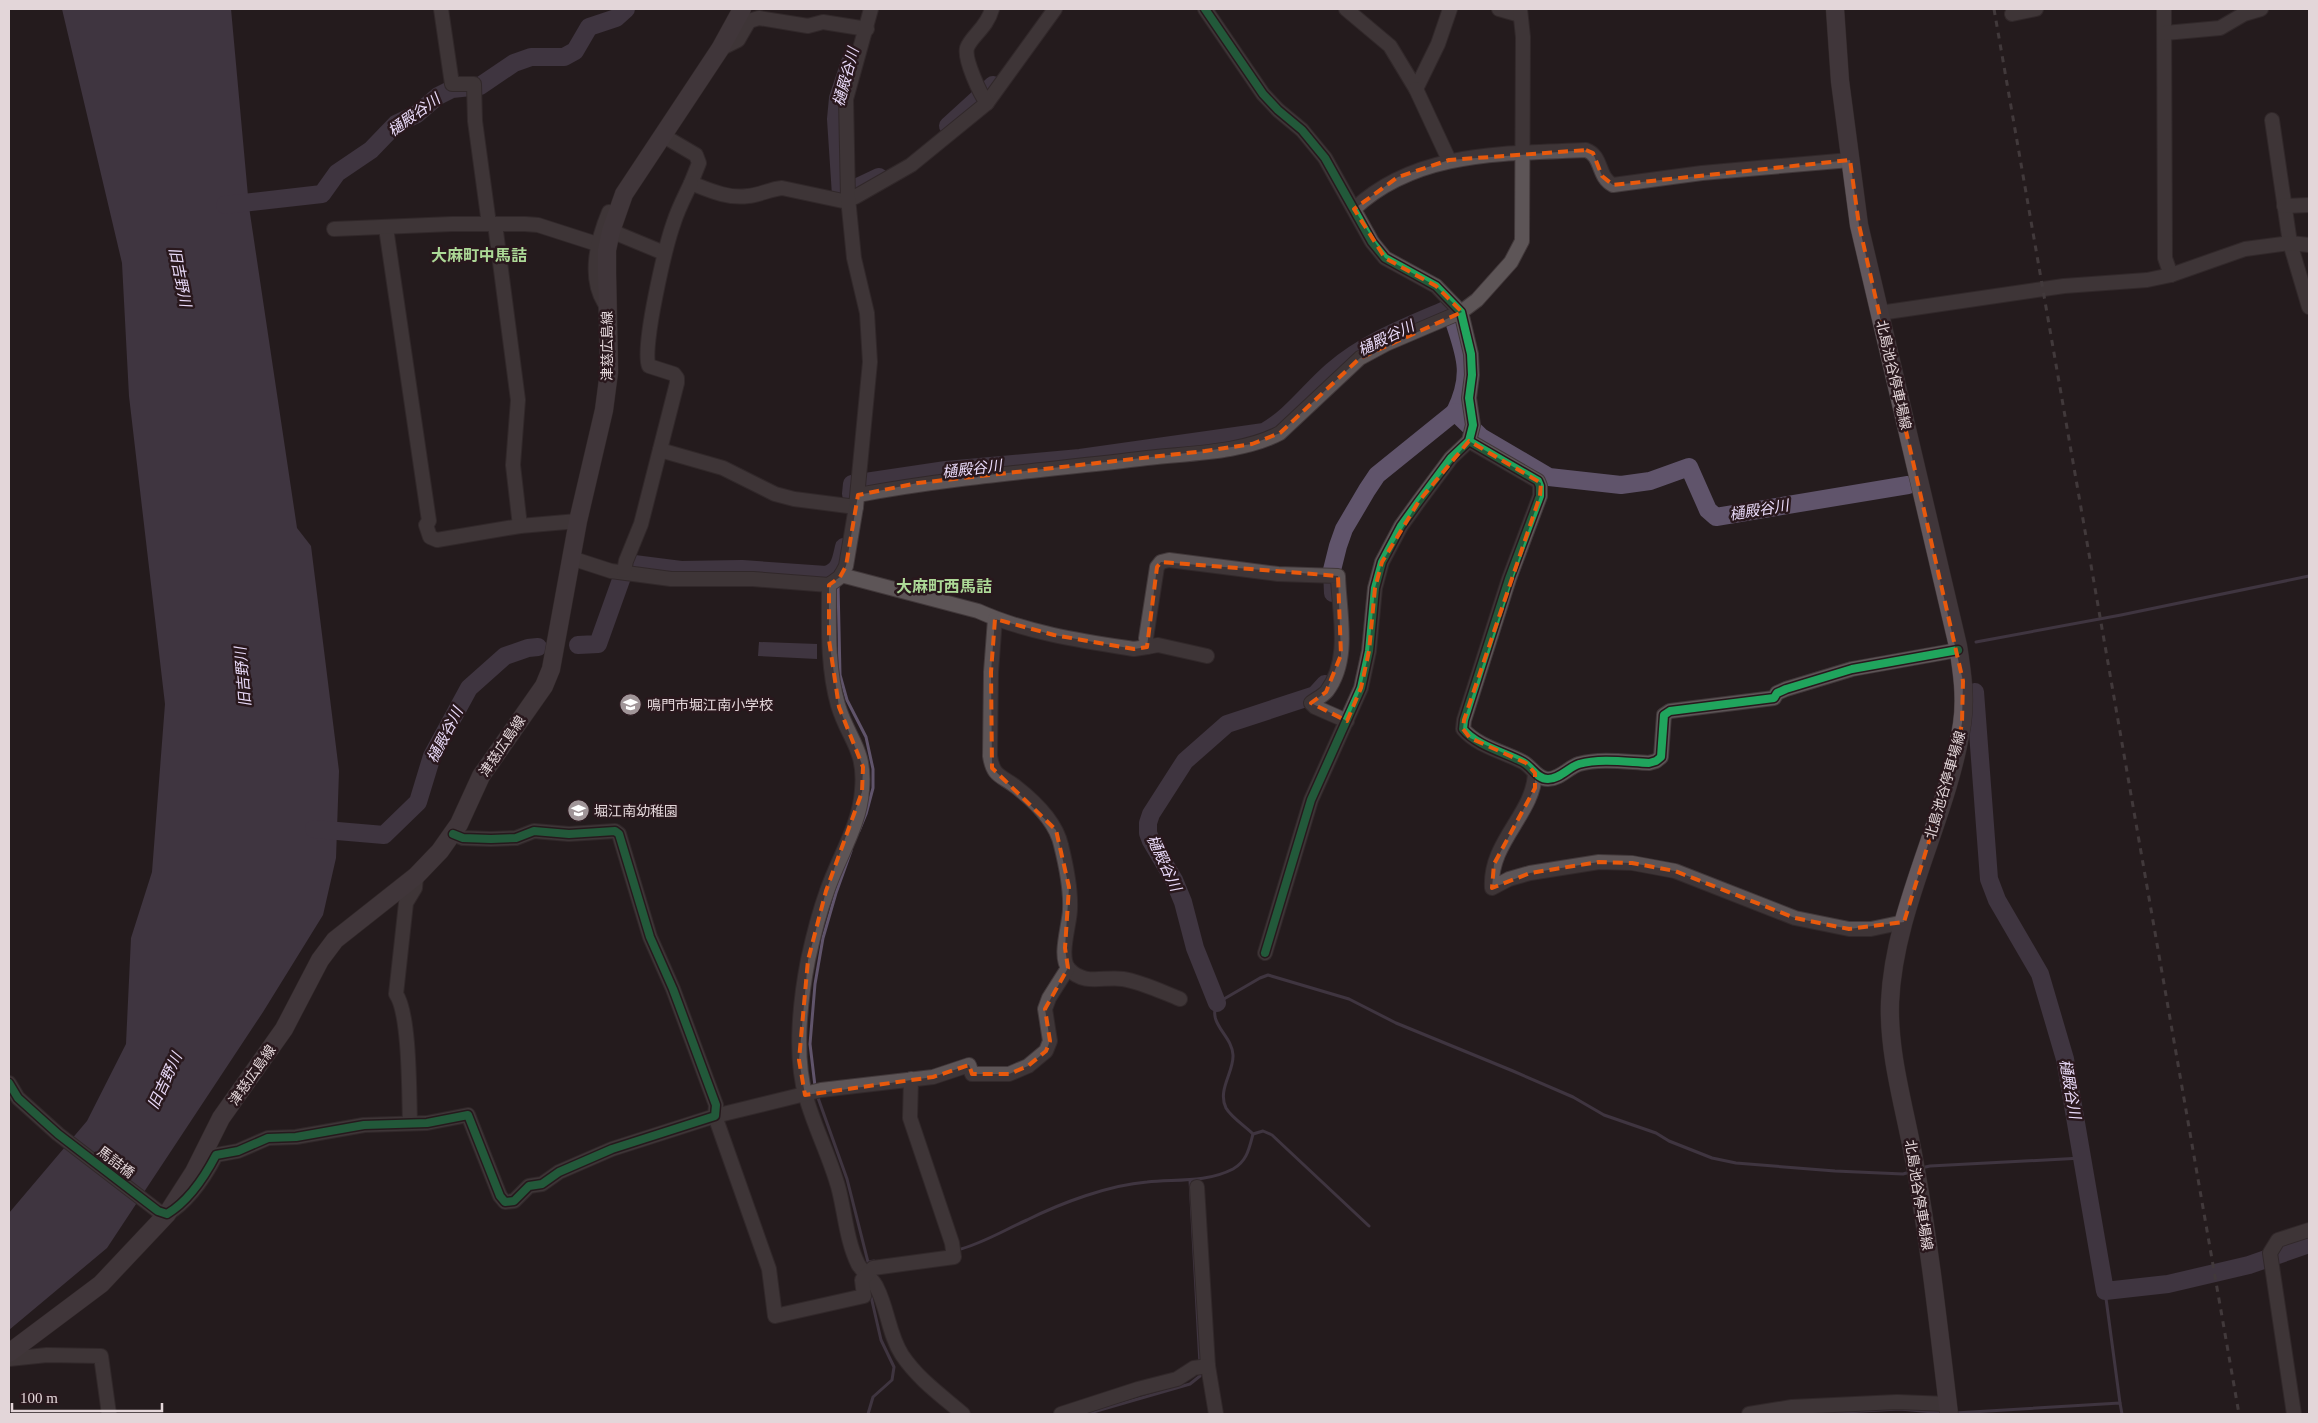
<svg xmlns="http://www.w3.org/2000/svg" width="2318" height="1423" font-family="'Times New Roman','Noto Sans JP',serif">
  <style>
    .water { fill: #60546b }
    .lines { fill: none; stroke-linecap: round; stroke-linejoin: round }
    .stream { stroke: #60546b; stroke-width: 3 }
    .river { stroke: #60546b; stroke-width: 18 }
    .minor-casing { stroke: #41383a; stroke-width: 16 }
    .major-casing { stroke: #41383a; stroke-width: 19 }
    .minor { stroke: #5d5557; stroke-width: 14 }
    .major { stroke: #63585d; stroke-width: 18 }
    .rail { stroke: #655d5f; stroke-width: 3; stroke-dasharray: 6 6; stroke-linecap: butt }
    .cycleway-casing { stroke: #29181d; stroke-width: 11 }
    .cycleway { stroke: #20a55d; stroke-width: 8 }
    .marked { fill: none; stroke: #e8590c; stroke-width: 4; stroke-dasharray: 10 6; stroke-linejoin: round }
    .labels { text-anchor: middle; stroke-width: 5; stroke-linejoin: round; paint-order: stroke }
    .street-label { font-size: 14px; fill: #e3d6d9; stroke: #29181d }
    .poi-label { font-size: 14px; fill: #e3d6d9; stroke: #29181d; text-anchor: start }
    .water-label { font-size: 15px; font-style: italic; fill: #eadbfa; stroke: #29181d }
    .quarter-label { font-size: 16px; font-weight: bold; fill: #acd997; stroke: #29181d }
  </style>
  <rect width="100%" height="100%" fill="#251c1e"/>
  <g class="water">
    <path d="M 62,9 L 231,9 L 249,207 L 297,528 L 311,546 L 339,771 L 336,858 L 323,915 L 263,1012 L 107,1248 L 9,1330 L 9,1213 L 87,1121 L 126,1044 L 131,938 L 152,872 L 165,704 L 129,396 L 122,263 Z"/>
    <path d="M 759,642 L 817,644 L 817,659 L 758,656 Z"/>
  </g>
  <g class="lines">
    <g class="stream">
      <path d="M 838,584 L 840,675 L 847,700 L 866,737 L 873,769 L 873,788 L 866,814 L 859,831"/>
      <path d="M 1976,642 L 2121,615 L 2309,576"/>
      <path d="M 815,1086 L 810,1044 L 815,984 L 823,938 L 836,893 L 851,851"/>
      <path d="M 817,1095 L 847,1179 L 868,1262 L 874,1261"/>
      <path d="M 1253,1134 L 1263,1131 L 1272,1135 L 1369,1226"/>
      <path d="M 1921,1168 L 1930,1166 L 2082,1158"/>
      <path d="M 1190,1180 L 1200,1364"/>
      <path d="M 957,1250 C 982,1244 1004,1230 1027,1220 C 1061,1203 1109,1185 1147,1182 C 1175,1179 1206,1183 1233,1169 C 1247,1161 1249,1149 1253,1134 C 1246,1127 1231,1117 1226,1108 C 1217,1090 1234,1072 1233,1055 C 1232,1035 1207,1024 1217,1003 L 1260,978 L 1268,975 L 1349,999 L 1396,1023 L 1513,1071 L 1573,1097 L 1604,1115 L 1656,1133 L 1669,1141 L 1712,1158 L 1736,1163 L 1835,1171 L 1903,1174 L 1910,1172"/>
      <path d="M 2105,1291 L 2120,1403"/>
      <path d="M 1955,1413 L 2120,1403 L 2122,1414"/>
      <path d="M 868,1414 L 873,1397 L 892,1380 L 894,1367 L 881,1340 L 870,1292"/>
      <path d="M 1086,1414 L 1190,1384 L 1200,1376 L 1200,1371"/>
      <path d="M 1805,1414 L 1900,1409 L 1944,1413"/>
    </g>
    <g class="river">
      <path d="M 850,62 L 838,98 L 836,119 L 841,195 L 879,177"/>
      <path d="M 948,126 L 993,85"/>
      <path d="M 225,205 L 322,194 L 337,173 L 371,150 L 396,124 L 417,114 L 438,96 L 452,89 L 480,86 L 514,63 L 531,57 L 564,57 L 575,51 L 589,27 L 616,18 L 626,9"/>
      <path d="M 851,494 L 852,484 L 946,470 L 1080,458 L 1264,432 C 1291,417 1309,391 1332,371 C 1367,341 1408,326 1450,308 C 1462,350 1476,369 1455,412"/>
      <path d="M 1333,593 L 1332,570 L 1338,546 L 1344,529 L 1367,490 L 1377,475 L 1455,412 L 1481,437 L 1549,477 L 1621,485 L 1650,481 L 1689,467 L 1708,510 L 1716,517 L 1908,485"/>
      <path d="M 578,645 L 598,644 L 622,577 L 634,564 L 681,570 L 742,569 L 826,575 C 840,571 841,560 844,547"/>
      <path d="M 1975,692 L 1989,879 L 1997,900 L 2040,974 L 2065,1059 L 2105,1291 L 2168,1284 L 2249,1265 L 2309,1244"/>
      <path d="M 314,829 L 384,835 L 418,802 L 432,756 L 469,688 L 505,656 L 528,648 L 538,647"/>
      <path d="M 1217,1003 L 1195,948 L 1183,902 L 1174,880 L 1151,841 L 1148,833 L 1148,823 L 1151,814 L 1185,761 L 1227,724 L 1315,695 L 1325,684"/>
    </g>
    <defs>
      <g id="minor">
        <path d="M 441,9 L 452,84 L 474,84 L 475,121 L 489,224"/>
        <path d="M 1205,9 L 1263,94 L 1278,110 L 1302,130 L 1325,158 L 1372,242 L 1385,258 L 1436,286 L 1461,312 L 1471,354 L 1472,375 L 1469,398 L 1473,425 L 1469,441 L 1451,458 L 1419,501 L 1401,526 L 1382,562 L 1375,588 L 1369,651 L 1361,688 L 1311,800 L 1265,953"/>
        <path d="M 1346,9 L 1390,46 L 1416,89 L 1438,44 L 1450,9"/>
        <path d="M 1499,9 L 1520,15"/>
        <path d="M 2164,9 L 2165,258 L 2171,275"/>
        <path d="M 2012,14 L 2036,9"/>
        <path d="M 2165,33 L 2220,28 L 2244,14 L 2261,9"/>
        <path d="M 720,49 L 738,40 L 749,21 L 759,18 L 808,26 L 823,22 L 867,29"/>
        <path d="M 1416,89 L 1449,160"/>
        <path d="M 987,103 L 1055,9"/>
        <path d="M 2272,120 L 2290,243 L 2309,307"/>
        <path d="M 662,135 L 696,155 L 699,163 L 691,183 C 709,190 728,199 748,196 C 760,195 770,189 782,188 L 843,201 L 855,197 L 911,165 L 987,103 C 980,94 964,59 967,48 C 971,36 987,28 992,9"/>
        <path d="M 2284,206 L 2309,205"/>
        <path d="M 1354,209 C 1417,150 1505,154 1586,150 C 1603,156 1597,177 1613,185 L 1702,173 L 1850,160"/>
        <path d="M 495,224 L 518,400 L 513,465 L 520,526"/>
        <path d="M 386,228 L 429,521 L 426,525 L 430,537 L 437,540 L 520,526 L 578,521"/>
        <path d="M 334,229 L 452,224 L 525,224 L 538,225 L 597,244"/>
        <path d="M 611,231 L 664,253"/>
        <path d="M 604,302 C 588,276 598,238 609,212"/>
        <path d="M 1880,313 L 2064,286 L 2147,280 L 2171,275 L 2245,249 L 2290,243 L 2309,245"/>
        <path d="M 1469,441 L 1538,481 L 1540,486 L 1540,496 L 1509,579 L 1464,720 L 1463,729 C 1477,746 1504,752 1523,762 C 1532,767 1537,779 1548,779 C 1560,779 1569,767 1579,764 C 1601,758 1626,762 1649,763 L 1656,761 L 1661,757 L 1664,715 L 1670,711 L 1774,698 L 1777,693 L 1786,689 L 1852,669 L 1958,650"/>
        <path d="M 660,450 L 723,468 L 775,494 L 794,499 L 856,507"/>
        <path d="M 858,495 C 953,477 1050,470 1147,458 C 1189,453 1243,453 1280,433 L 1360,358 L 1386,344 L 1461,312 L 1477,300 L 1511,262 L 1522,241 L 1523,37 L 1520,9"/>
        <path d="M 571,558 L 611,571 L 671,579 L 753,579 L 829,585 L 840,577 L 846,566 L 856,507 L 870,362 L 867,313 L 854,258 L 848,198 L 846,99 L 871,9"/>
        <path d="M 624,571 L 626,561 L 641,524 L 677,383 L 677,378 L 674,374 L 649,366 C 641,349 666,244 674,222 C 678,209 685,196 691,183"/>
        <path d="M 841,575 L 978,611 C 1027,633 1082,641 1134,649 L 1147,647"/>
        <path d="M 829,585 C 829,625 827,666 838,705 C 848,739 866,749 862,790 C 860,825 838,858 827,891 C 819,913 813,937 808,960 C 800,1001 794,1057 806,1097 C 815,1129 831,1159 839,1190 C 845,1214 847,1242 858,1264 C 863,1273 873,1278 877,1288 C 888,1310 889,1335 902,1355 C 918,1379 942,1396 963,1414"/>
        <path d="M 995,619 L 991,672 L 990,756 C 993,776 1000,775 1015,786 C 1033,800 1056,822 1061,845 C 1066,865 1071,888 1070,909 C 1070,924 1058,957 1069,969 C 1084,986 1104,976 1123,979 C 1142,982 1162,992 1180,999"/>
        <path d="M 1207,656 L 1158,645 L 1147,647 L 1146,638 L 1157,567 L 1161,562 L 1169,560 L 1278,574 L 1338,576 C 1339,613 1351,659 1327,691 C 1323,696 1316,699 1311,703 L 1315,707 L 1347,721"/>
        <path d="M 1535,773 C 1534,814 1489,842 1492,888 L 1509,879 L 1530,873 L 1599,862 L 1632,863 L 1675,871 L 1795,918 L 1849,929 L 1871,929 L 1904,922"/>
        <path d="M 911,1079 L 910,1118 L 952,1243 L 954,1257 L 873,1268 L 862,1280 L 864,1296 L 775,1316 L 769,1269 L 715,1116 L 821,1090 L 933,1077 L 969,1065 L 972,1074 L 1009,1074 L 1028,1066 L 1046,1051 L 1050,1041 L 1045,1009 L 1049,998 L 1068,968"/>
        <path d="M 9,1083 L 18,1098 L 58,1134 L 158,1211 L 167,1214 C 189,1201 204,1178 216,1155 L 238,1151 L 268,1138 L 296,1137 L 364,1125 L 427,1123 L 468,1115 L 500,1196 L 505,1202 L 514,1201 L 529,1186 L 542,1184 L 559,1172 L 612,1149 L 715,1116 L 716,1105 L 673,989 L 650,937 L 619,834 L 615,831 L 569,834 L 534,831 L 516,838 L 491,839 L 463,838 L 453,834"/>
        <path d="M 410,1123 C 409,1095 410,1014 396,994 L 406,903 L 415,888 L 416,876"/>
        <path d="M 1197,1187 L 1208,1366 L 1216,1414"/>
        <path d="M 9,1359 L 47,1355 L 101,1356 L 109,1414"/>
        <path d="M 1061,1414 L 1138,1389 L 1177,1379 L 1194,1368 L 1208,1366"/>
        <path d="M 1749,1414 L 1792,1407 L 1897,1402 L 1948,1404"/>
        <path d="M 2294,1414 L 2270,1253 L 2278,1240 L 2309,1230"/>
      </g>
      <g id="major">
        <path d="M 1835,9 L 1840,81 L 1859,225 L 1958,646 C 1962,671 1966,698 1962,724 C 1948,817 1894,907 1890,1002 C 1888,1056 1906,1112 1915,1165 C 1930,1247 1939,1331 1949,1414"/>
        <path d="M 9,1353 L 101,1284 L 167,1214 L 194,1172 L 221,1118 L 284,1029 L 320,960 L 335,940 L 416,876 L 440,851 L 459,824 L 481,776 L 544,686 L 551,669 L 578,521 L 604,410 L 609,372 L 607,273 L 607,250 L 611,231 L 624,194 L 720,49 L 742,9"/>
      </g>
    </defs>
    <use href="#minor" class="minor-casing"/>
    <use href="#major" class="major-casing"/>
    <use href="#minor" class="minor"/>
    <use href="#major" class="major"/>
    <path class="rail" d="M 1994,9 L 2239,1414"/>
    <defs>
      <g id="cycleway">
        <path d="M 1205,9 L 1263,94 L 1278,110 L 1302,130 L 1325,158 L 1372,242 L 1385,258 L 1436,286 L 1461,312 L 1471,354 L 1472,375 L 1469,398 L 1473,425 L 1469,441 L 1451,458 L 1419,501 L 1401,526 L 1382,562 L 1375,588 L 1369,651 L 1361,688 L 1311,800 L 1265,953"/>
        <path d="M 1469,441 L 1538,481 L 1540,486 L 1540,496 L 1509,579 L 1464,720 L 1463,729 C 1477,746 1504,752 1523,762 C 1532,767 1537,779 1548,779 C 1560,779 1569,767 1579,764 C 1601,758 1626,762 1649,763 L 1656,761 L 1661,757 L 1664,715 L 1670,711 L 1774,698 L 1777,693 L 1786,689 L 1852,669 L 1958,650"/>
        <path d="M 9,1083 L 18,1098 L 58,1134 L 158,1211 L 167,1214 C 189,1201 204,1178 216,1155 L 238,1151 L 268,1138 L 296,1137 L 364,1125 L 427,1123 L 468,1115 L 500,1196 L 505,1202 L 514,1201 L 529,1186 L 542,1184 L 559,1172 L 612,1149 L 715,1116 L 716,1105 L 673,989 L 650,937 L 619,834 L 615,831 L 569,834 L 534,831 L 516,838 L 491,839 L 463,838 L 453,834"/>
      </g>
    </defs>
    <use href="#cycleway" class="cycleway-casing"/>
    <use href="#cycleway" class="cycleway"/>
  </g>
  <path d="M0 0H2318V1423H0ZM 1586,150 L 1593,153 L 1602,176 L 1613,185 L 1850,160 L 1859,225 L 1963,681 L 1962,723 L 1956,754 L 1904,922 L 1849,929 L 1795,918 L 1675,871 L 1632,863 L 1599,862 L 1530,873 L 1492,888 L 1494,864 L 1535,788 L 1535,773 L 1526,763 L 1470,738 L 1463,729 L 1464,720 L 1540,496 L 1541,483 L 1469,441 L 1419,501 L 1382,562 L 1375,588 L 1369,651 L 1361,688 L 1347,721 L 1311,703 L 1326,692 L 1341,655 L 1338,576 L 1161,562 L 1157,567 L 1147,647 L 1134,649 L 1054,635 L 995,619 L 991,672 L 992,768 L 1056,830 L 1069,887 L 1065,948 L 1068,968 L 1045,1009 L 1050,1041 L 1046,1051 L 1028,1066 L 1009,1074 L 972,1074 L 969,1065 L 933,1077 L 805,1095 L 799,1060 L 808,960 L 826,891 L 862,792 L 863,767 L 839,707 L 829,640 L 829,585 L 840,577 L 846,566 L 858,495 L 918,483 L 1205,451 L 1252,444 L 1280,433 L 1360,358 L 1462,312 L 1436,286 L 1385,258 L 1354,209 L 1398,177 L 1449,160 Z" fill="#251c1e" fill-opacity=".55" fill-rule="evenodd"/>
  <path class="marked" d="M 1586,150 L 1593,153 L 1602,176 L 1613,185 L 1850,160 L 1859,225 L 1963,681 L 1962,723 L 1956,754 L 1904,922 L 1849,929 L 1795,918 L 1675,871 L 1632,863 L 1599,862 L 1530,873 L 1492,888 L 1494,864 L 1535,788 L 1535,773 L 1526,763 L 1470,738 L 1463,729 L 1464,720 L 1540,496 L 1541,483 L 1469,441 L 1419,501 L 1382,562 L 1375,588 L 1369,651 L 1361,688 L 1347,721 L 1311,703 L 1326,692 L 1341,655 L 1338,576 L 1161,562 L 1157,567 L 1147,647 L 1134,649 L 1054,635 L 995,619 L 991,672 L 992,768 L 1056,830 L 1069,887 L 1065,948 L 1068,968 L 1045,1009 L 1050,1041 L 1046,1051 L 1028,1066 L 1009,1074 L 972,1074 L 969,1065 L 933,1077 L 805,1095 L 799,1060 L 808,960 L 826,891 L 862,792 L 863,767 L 839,707 L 829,640 L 829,585 L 840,577 L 846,566 L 858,495 L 918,483 L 1205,451 L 1252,444 L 1280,433 L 1360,358 L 1462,312 L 1436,286 L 1385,258 L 1354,209 L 1398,177 L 1449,160 Z"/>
  <defs>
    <symbol id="school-disc" viewBox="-11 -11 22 22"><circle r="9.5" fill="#a09598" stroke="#29181d"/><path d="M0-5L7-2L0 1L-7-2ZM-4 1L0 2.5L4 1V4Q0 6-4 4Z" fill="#fff"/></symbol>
  </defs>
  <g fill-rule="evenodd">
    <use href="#school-disc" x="618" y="692" width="25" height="25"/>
    <use href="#school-disc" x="566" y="798" width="25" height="25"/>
  </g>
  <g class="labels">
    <g class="street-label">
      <text transform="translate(607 346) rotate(-90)" y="5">津慈広島線</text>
      <text transform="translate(1894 375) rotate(77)" y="5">北島池谷停車場線</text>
      <text transform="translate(502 746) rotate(-56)" y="5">津慈広島線</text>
      <text transform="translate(1945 785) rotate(-74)" y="5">北島池谷停車場線</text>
      <text transform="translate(252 1075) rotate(-55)" y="5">津慈広島線</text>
      <text transform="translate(116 1162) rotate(37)" y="5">馬詰橋</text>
      <text transform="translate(1919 1195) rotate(81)" y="5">北島池谷停車場線</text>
    </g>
    <g class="poi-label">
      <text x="647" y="710">鳴門市堀江南小学校</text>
      <text x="594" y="816">堀江南幼稚園</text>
    </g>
    <g class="water-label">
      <text transform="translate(846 77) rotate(-75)" y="5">樋殿谷川</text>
      <text transform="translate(414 115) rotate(-36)" y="5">樋殿谷川</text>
      <text transform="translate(180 277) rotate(79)" y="5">旧吉野川</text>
      <text transform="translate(1386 338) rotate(-26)" y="5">樋殿谷川</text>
      <text transform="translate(972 469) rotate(-7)" y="5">樋殿谷川</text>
      <text transform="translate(1759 510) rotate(-9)" y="5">樋殿谷川</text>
      <text transform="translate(243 677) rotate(-95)" y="5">旧吉野川</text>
      <text transform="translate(445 735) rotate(-63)" y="5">樋殿谷川</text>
      <text transform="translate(1164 863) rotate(65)" y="5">樋殿谷川</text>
      <text transform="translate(165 1081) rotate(-65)" y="5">旧吉野川</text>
      <text transform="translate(2070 1089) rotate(80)" y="5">樋殿谷川</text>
    </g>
    <g class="quarter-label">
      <text x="479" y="261">大麻町中馬詰</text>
      <text x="944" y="592">大麻町西馬詰</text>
    </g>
  </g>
  <rect width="2318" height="1423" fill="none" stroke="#e3d6d9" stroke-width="20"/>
  <path d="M12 1403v8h150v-8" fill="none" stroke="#e3d6d9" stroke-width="2.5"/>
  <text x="20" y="1403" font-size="15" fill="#e3d6d9" stroke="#29181d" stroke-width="4" paint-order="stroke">100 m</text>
</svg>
